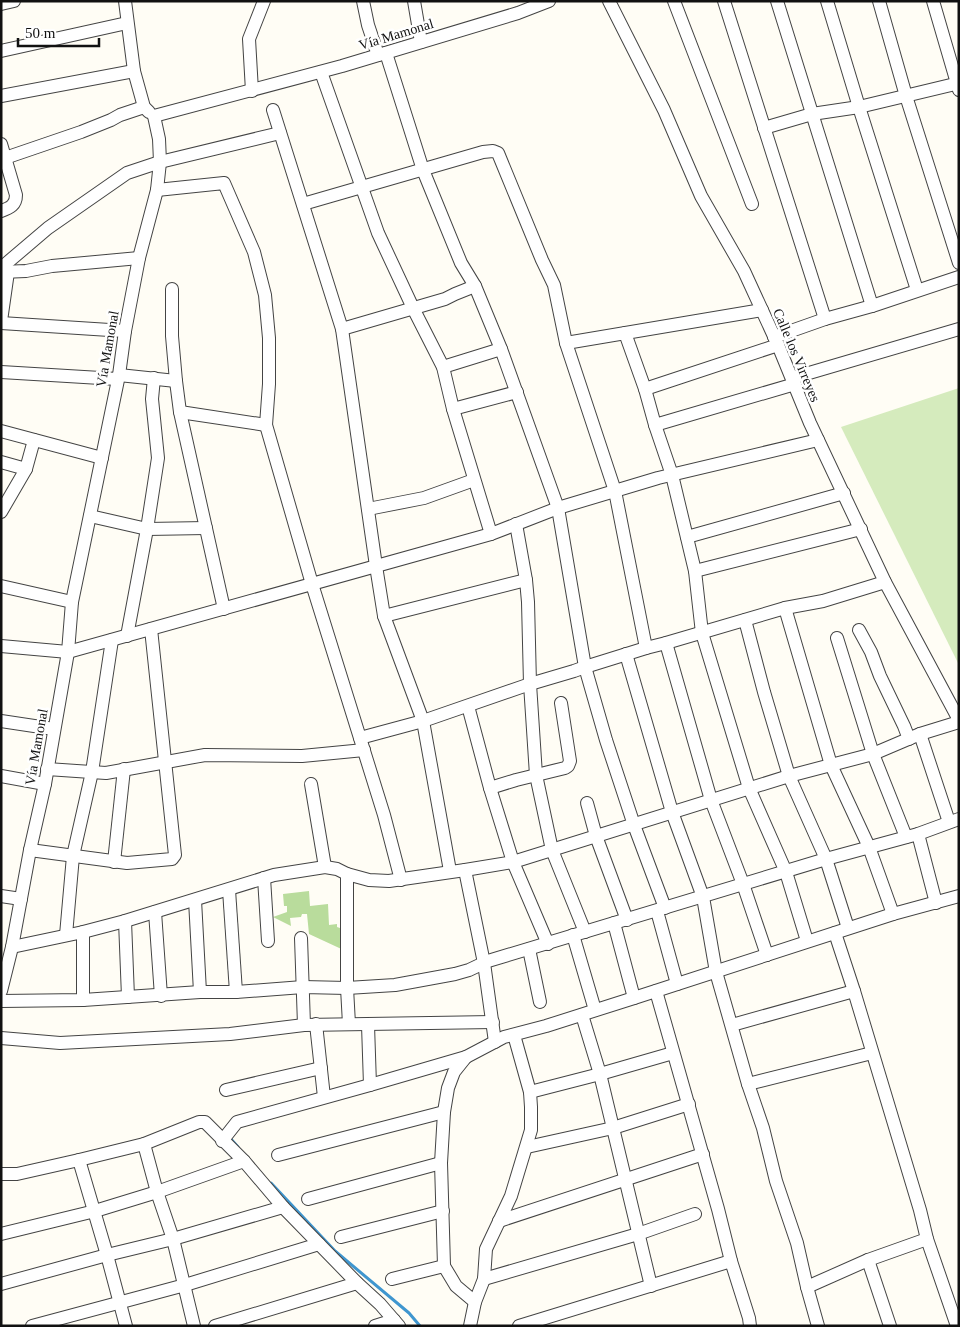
<svg xmlns="http://www.w3.org/2000/svg" width="960" height="1327" font-family="Georgia,serif">
  <style>
    .green { fill: #d5ebbd }
    .forest { fill: #b9dc9c }
    .lines { fill: none; stroke-linecap: round; stroke-linejoin: round }
    .stream { stroke: #3f96cf; stroke-width: 3 }
    .minor-casing { stroke: #444; stroke-width: 14 }
    .minor { stroke: #fff; stroke-width: 12 }
    .labels { text-anchor: middle; stroke-width: 5; stroke-linejoin: round; paint-order: stroke }
    .street-label { font-size: 14px; fill: #111; stroke: #fff }
  </style>
  <rect width="100%" height="100%" fill="#fffdf5"/>
  <path class="green" d="M 959,388 L 959,665 L 841,427 Z"/>
  <path class="forest" d="M 309,891 L 310,906 L 328,904 L 329,925 L 337,924 L 337,927 L 340,928 L 342,946 L 350,953 L 309,934 L 307,914 L 302,914 L 301,917 L 290,918 L 291,926 L 273,917 L 287,912 L 287,906 L 284,906 L 283,894 Z"/>
  <g class="lines">
    <g class="stream">
      <path d="M 230,1138 L 238,1147"/>
      <path d="M 271,1183 L 335,1251 L 409,1313 L 420,1326"/>
    </g>
    <defs>
      <g id="minor">
        <path d="M 125,1 L 134,71 L 144,107 L 149,112"/>
        <path d="M 363,1 L 368,25 L 378,55"/>
        <path d="M 414,1 L 421,42"/>
        <path d="M 609,1 L 664,110 L 701,196 L 744,271 L 778,345 L 810,423 L 885,582 L 959,720"/>
        <path d="M 674,1 L 752,204"/>
        <path d="M 724,1 L 825,319"/>
        <path d="M 777,1 L 872,306"/>
        <path d="M 827,1 L 859,107 L 917,290"/>
        <path d="M 879,1 L 906,96 L 959,263"/>
        <path d="M 933,1 L 959,90"/>
        <path d="M 1,4 L 14,1"/>
        <path d="M 1,51 L 127,23"/>
        <path d="M 386,53 L 423,170 L 461,263 L 475,286 L 501,349 L 558,508 L 585,667 L 606,740 L 634,825 L 665,908"/>
        <path d="M 321,72 L 378,233 L 413,308 L 443,367 L 453,409 L 491,534"/>
        <path d="M 252,91 L 249,39 L 264,1"/>
        <path d="M 1,96 L 134,71"/>
        <path d="M 273,110 L 342,329 L 376,566 L 384,616 L 423,721 L 450,871"/>
        <path d="M 154,116 L 342,66 L 518,13 L 549,1"/>
        <path d="M 764,128 L 812,114 L 859,107 L 959,83"/>
        <path d="M 1,144 L 16,195 C 16,205 10,208 1,211"/>
        <path d="M 5,158 L 81,132 L 111,120 L 120,115 L 144,107"/>
        <path d="M 157,190 L 224,183 L 254,252 L 265,295 L 269,338 L 269,384 L 266,425 L 312,584 L 384,815 L 401,880"/>
        <path d="M 303,204 L 483,152 L 493,151 L 498,153 L 542,260 L 554,285 L 566,343 L 615,491 L 646,648"/>
        <path d="M 1,268 L 48,228 L 127,173 L 160,162 L 280,133"/>
        <path d="M 1,272 L 26,271 L 52,266 L 139,258"/>
        <path d="M 172,289 L 172,336 L 176,381 L 180,412 L 224,609"/>
        <path d="M 1,321 L 8,272"/>
        <path d="M 1,323 L 125,331"/>
        <path d="M 342,329 L 445,299 L 455,294 L 475,286"/>
        <path d="M 625,333 L 645,389 L 655,425 L 672,475 L 695,571 L 702,633 L 749,788 L 786,872 L 807,941"/>
        <path d="M 774,337 L 825,319 L 872,306 L 959,277"/>
        <path d="M 566,343 L 762,310"/>
        <path d="M 443,367 L 501,349"/>
        <path d="M 1,372 L 117,379"/>
        <path d="M 119,375 L 176,381"/>
        <path d="M 792,378 L 959,329"/>
        <path d="M 645,389 L 778,345"/>
        <path d="M 453,409 L 517,392"/>
        <path d="M 180,412 L 266,425"/>
        <path d="M 655,425 L 795,384"/>
        <path d="M 1,431 L 102,458"/>
        <path d="M 1,462 L 26,469"/>
        <path d="M 368,509 L 424,498 L 474,480"/>
        <path d="M 1,512 L 26,469 L 34,440"/>
        <path d="M 90,516 L 147,529 L 206,528"/>
        <path d="M 516,524 L 526,580 L 528,602 L 530,684 L 536,775 L 552,850 L 585,932"/>
        <path d="M 687,537 L 844,493"/>
        <path d="M 695,571 L 861,529"/>
        <path d="M 1,586 L 72,602"/>
        <path d="M 785,608 L 831,765 L 869,847 L 893,914"/>
        <path d="M 384,616 L 526,580"/>
        <path d="M 745,620 L 764,692 L 789,776 L 826,859 L 848,928"/>
        <path d="M 859,630 L 871,652 L 880,676 L 904,726 L 909,739"/>
        <path d="M 127,636 L 147,529 L 158,458 L 152,399 L 154,378"/>
        <path d="M 837,638 L 873,754 L 906,837"/>
        <path d="M 666,643 L 711,800 L 743,884 L 767,955"/>
        <path d="M 1,646 L 68,652 L 491,534 L 558,508 L 658,478 L 818,440"/>
        <path d="M 626,654 L 672,812 L 703,897 L 716,972 L 748,1084 L 763,1128 L 776,1181 L 797,1243 L 807,1287 L 818,1326"/>
        <path d="M 468,706 L 490,788 L 513,862 L 548,944"/>
        <path d="M 1,721 L 54,729"/>
        <path d="M 920,734 L 949,822"/>
        <path d="M 360,738 L 423,721 L 530,684 L 574,671 L 585,667 L 646,648 L 666,643 L 785,608 L 823,601 L 885,582"/>
        <path d="M 47,769 L 106,773 L 205,755 L 302,756 L 364,750"/>
        <path d="M 1,776 L 45,784"/>
        <path d="M 311,784 L 325,867"/>
        <path d="M 490,788 L 516,780 L 565,768 L 568,766 L 570,761 L 561,703"/>
        <path d="M 587,803 L 596,836 L 627,920"/>
        <path d="M 918,834 L 936,903"/>
        <path d="M 30,850 L 127,863 L 172,859 L 175,855 L 151,629"/>
        <path d="M 114,862 L 124,769"/>
        <path d="M 465,870 L 484,963 L 495,1042"/>
        <path d="M 347,874 L 347,988 L 349,1024"/>
        <path d="M 264,878 L 268,941"/>
        <path d="M 229,890 L 236,992"/>
        <path d="M 1,896 L 21,899"/>
        <path d="M 195,900 L 200,992"/>
        <path d="M 657,911 L 677,984"/>
        <path d="M 155,912 L 161,996"/>
        <path d="M 125,921 L 128,997"/>
        <path d="M 614,923 L 634,998"/>
        <path d="M 83,932 L 83,1000"/>
        <path d="M 835,933 L 854,991 L 920,1210 L 927,1239 L 957,1326"/>
        <path d="M 66,935 L 73,856 L 92,772 L 112,640"/>
        <path d="M 573,935 L 595,1010"/>
        <path d="M 301,938 L 304,1025"/>
        <path d="M 12,947 L 83,932 L 125,921 L 274,875 L 325,867 L 337,869 L 347,874 L 369,880 L 389,881 L 465,870 L 513,862 L 789,776 L 873,754 L 920,734 L 959,722"/>
        <path d="M 529,949 L 540,1002"/>
        <path d="M 1,991 L 12,947 L 30,850 L 45,784 L 68,652 L 72,602 L 119,375 L 125,331 L 139,258 L 157,190 L 160,162 L 159,139 L 154,116"/>
        <path d="M 656,991 L 718,1209 L 731,1261 L 749,1318 L 750,1326"/>
        <path d="M 1,1001 L 83,1000 L 200,992 L 236,992 L 303,987 L 347,988 L 395,985 L 455,974 L 469,970 L 488,961 L 826,859 L 918,834 L 959,819"/>
        <path d="M 582,1015 L 600,1074 L 651,1286"/>
        <path d="M 316,1024 L 324,1097"/>
        <path d="M 368,1025 L 370,1085"/>
        <path d="M 732,1025 L 854,991"/>
        <path d="M 1,1038 L 60,1043 L 230,1034 L 304,1025 L 493,1022"/>
        <path d="M 466,1057 L 454,1072 L 448,1088 L 444,1112 L 441,1163 L 444,1266 L 456,1286 L 475,1302"/>
        <path d="M 748,1084 L 872,1053"/>
        <path d="M 226,1090 L 321,1068"/>
        <path d="M 530,1092 L 600,1074 L 673,1053"/>
        <path d="M 222,1141 L 237,1122 L 370,1085 L 466,1057 L 504,1037 L 546,1026 L 634,998 L 893,914 L 959,896"/>
        <path d="M 144,1144 L 157,1192 L 173,1239 L 194,1326"/>
        <path d="M 527,1147 L 613,1128 L 689,1104"/>
        <path d="M 278,1155 L 444,1112"/>
        <path d="M 79,1160 L 107,1255 L 126,1326"/>
        <path d="M 1,1174 L 17,1174 L 79,1160 L 144,1144 L 199,1122 L 205,1122 L 244,1161 L 283,1207 L 357,1283 L 380,1304 L 399,1326"/>
        <path d="M 308,1199 L 441,1163"/>
        <path d="M 499,1221 L 703,1154"/>
        <path d="M 1,1234 L 95,1211 L 157,1192 L 244,1161"/>
        <path d="M 341,1237 L 443,1211"/>
        <path d="M 868,1260 L 890,1326"/>
        <path d="M 392,1279 L 444,1266"/>
        <path d="M 484,1279 L 638,1234 L 695,1214"/>
        <path d="M 1,1284 L 107,1255 L 173,1239 L 283,1207"/>
        <path d="M 807,1287 L 868,1260 L 927,1239"/>
        <path d="M 32,1326 L 185,1285 L 319,1244"/>
        <path d="M 215,1326 L 357,1283"/>
        <path d="M 375,1326 L 394,1320"/>
        <path d="M 470,1326 L 475,1302 L 484,1279 L 486,1249 L 511,1196 L 531,1130 L 531,1107 L 530,1092 L 514,1035"/>
        <path d="M 519,1326 L 731,1261"/>
      </g>
    </defs>
    <use href="#minor" class="minor-casing"/>
    <use href="#minor" class="minor"/>
  </g>
  <g class="labels">
    <g class="street-label">
      <text transform="translate(396 34) rotate(-17)" y="5">Vía Mamonal</text>
      <text transform="translate(107 349) rotate(-80)" y="5">Vía Mamonal</text>
      <text transform="translate(797 355) rotate(67)" y="5">Calle los Virreyes</text>
      <text transform="translate(36 747) rotate(-80)" y="5">Vía Mamonal</text>
    </g>
  </g>
  <rect width="960" height="1327" fill="none" stroke="#111111" stroke-width="5"/>
  <path d="M18 38v8h81v-8" fill="none" stroke="#111111" stroke-width="2.5"/>
  <text x="25" y="38" font-size="15" fill="#111111" stroke="#ffffff" stroke-width="4" paint-order="stroke">50 m</text>
</svg>
